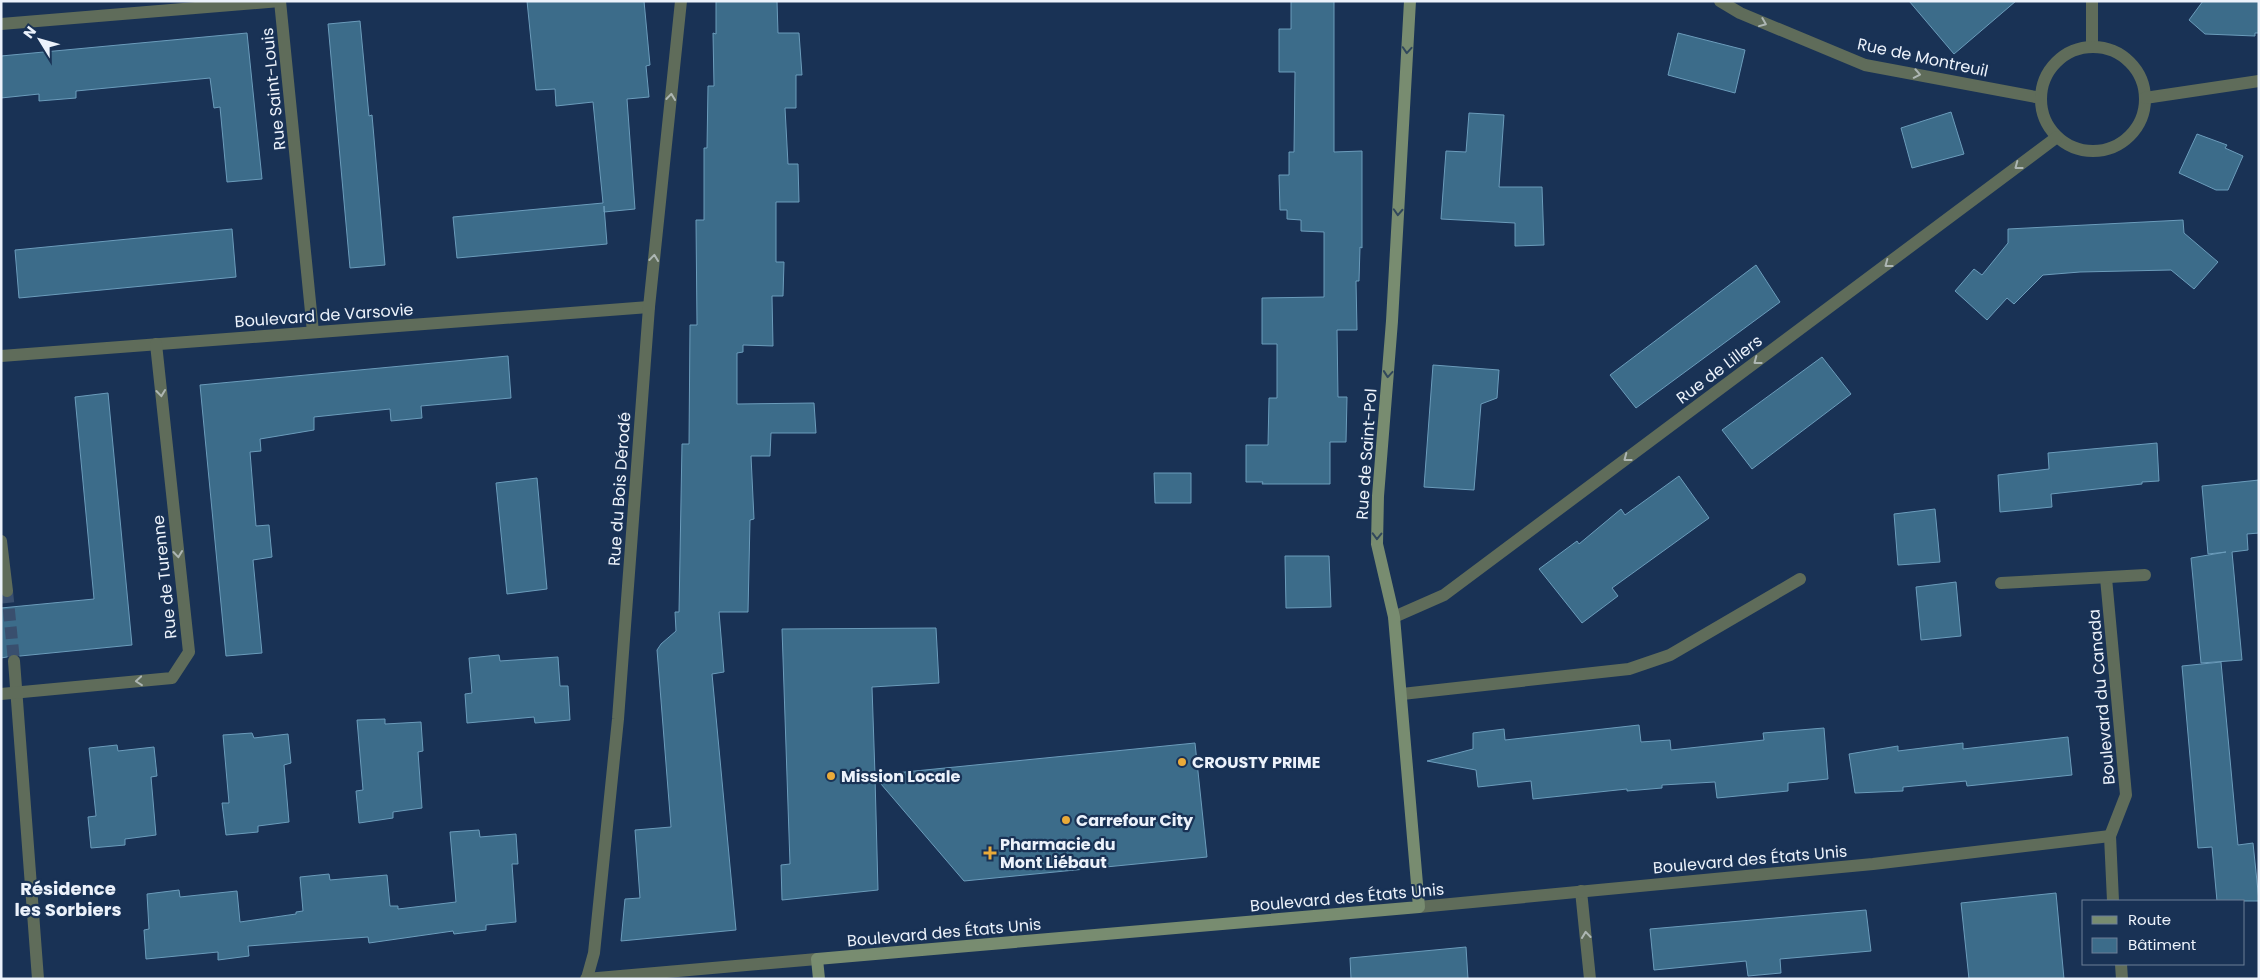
<svg xmlns="http://www.w3.org/2000/svg" width="2260" height="980" font-family="Poppins,sans-serif">
  <style>
    .building { fill: #3c6c8a; stroke: #6b9cbb }
    .lines { fill: none; stroke-linecap: round; stroke-linejoin: round }
    .street-tunnel { stroke: #394f6e; stroke-width: 12; stroke-dasharray: 12 6; stroke-linecap: butt }
    .lane { stroke: #5f6c5a; stroke-width: 12 }
    .street { stroke: #5f6c5a; stroke-width: 12 }
    .secondary { stroke: #788c70; stroke-width: 12 }
    .oneway { stroke: #adb6b3 }
    .oneway2 { stroke: #31485c }
    .poi-dot { fill: #eaaa39; stroke: #193255; stroke-width: 2 }
    .labels { text-anchor: middle; stroke-width: 4.5; stroke-linejoin: round; paint-order: stroke }
    .street-label { font-size: 16px; fill: #ecf2fb; stroke: #193255 }
    .poi-label { font-size: 16px; font-weight: bold; fill: #ecf2fb; stroke: #193255; text-anchor: start }
    .neighbourhood-label { font-size: 18px; font-weight: bold; fill: #ecf2fb; stroke: #193255 }
  </style>
  <rect width="100%" height="100%" fill="#193255"/>
  <g class="building">
    <path d="M 527,1 L 644,1 L 650,65 L 646,66 L 649,97 L 627,99 L 635,209 L 604,212 L 604,206 L 607,244 L 457,258 L 453,217 L 603,203 L 593,102 L 556,106 L 555,89 L 536,90 Z"/>
    <path d="M 716,1 L 777,1 L 778,33 L 799,33 L 802,75 L 796,75 L 796,108 L 785,108 L 788,164 L 798,164 L 799,202 L 776,202 L 776,262 L 784,262 L 783,296 L 772,296 L 773,346 L 743,345 L 743,352 L 737,353 L 737,404 L 814,403 L 816,433 L 771,433 L 770,456 L 751,456 L 754,519 L 750,520 L 748,612 L 719,612 L 724,672 L 712,674 L 736,930 L 621,941 L 625,899 L 640,898 L 635,830 L 671,827 L 657,650 L 661,644 L 676,631 L 675,612 L 679,612 L 682,444 L 689,444 L 690,325 L 697,325 L 696,220 L 704,220 L 704,148 L 707,148 L 708,86 L 714,86 L 713,33 L 716,34 Z"/>
    <path d="M 1291,1 L 1334,1 L 1334,152 L 1362,151 L 1362,248 L 1360,247 L 1359,281 L 1356,281 L 1357,330 L 1337,330 L 1338,397 L 1347,397 L 1346,442 L 1330,442 L 1330,484 L 1262,484 L 1263,482 L 1246,482 L 1246,445 L 1268,445 L 1269,398 L 1277,398 L 1277,344 L 1262,344 L 1262,298 L 1324,297 L 1324,232 L 1301,231 L 1301,220 L 1287,219 L 1287,210 L 1280,210 L 1279,175 L 1289,175 L 1289,152 L 1294,152 L 1295,72 L 1279,72 L 1279,29 L 1291,29 Z"/>
    <path d="M 1909,1 L 2016,1 L 1954,54 Z"/>
    <path d="M 2203,1 L 2259,1 L 2259,33 L 2255,33 L 2255,36 L 2205,34 L 2189,20 Z"/>
    <path d="M 360,21 L 369,116 L 372,115 L 385,265 L 350,268 L 328,24 Z"/>
    <path d="M 247,33 L 262,179 L 227,182 L 220,107 L 214,108 L 210,78 L 76,91 L 76,98 L 39,101 L 39,94 L 1,98 L 1,56 Z"/>
    <path d="M 1678,33 L 1745,50 L 1735,93 L 1668,75 Z"/>
    <path d="M 1951,112 L 1964,154 L 1912,168 L 1901,128 Z"/>
    <path d="M 1469,113 L 1504,115 L 1499,187 L 1542,187 L 1544,245 L 1515,246 L 1515,223 L 1441,219 L 1446,151 L 1466,152 Z"/>
    <path d="M 2197,134 L 2227,145 L 2225,148 L 2243,156 L 2228,190 L 2216,190 L 2179,173 Z"/>
    <path d="M 2183,220 L 2184,233 L 2218,262 L 2194,289 L 2171,270 L 2080,272 L 2043,275 L 2014,304 L 2007,298 L 1987,320 L 1955,291 L 1974,269 L 1982,275 L 2008,243 L 2008,229 Z"/>
    <path d="M 232,229 L 236,277 L 19,298 L 15,250 Z"/>
    <path d="M 1756,265 L 1780,302 L 1636,408 L 1610,375 Z"/>
    <path d="M 508,356 L 511,398 L 421,406 L 422,418 L 391,421 L 390,409 L 314,417 L 314,430 L 260,439 L 261,451 L 250,452 L 256,526 L 269,525 L 272,557 L 253,560 L 262,653 L 226,656 L 200,385 Z"/>
    <path d="M 1822,357 L 1851,394 L 1752,469 L 1722,430 Z"/>
    <path d="M 1433,365 L 1499,370 L 1497,398 L 1481,404 L 1474,490 L 1424,487 Z"/>
    <path d="M 108,393 L 132,645 L 20,656 L 13,653 L 7,657 L 1,658 L 1,608 L 94,599 L 75,397 Z"/>
    <path d="M 2157,443 L 2159,481 L 2142,482 L 2142,484 L 2051,494 L 2052,507 L 2000,512 L 1998,475 L 2049,469 L 2048,453 Z"/>
    <path d="M 1154,473 L 1191,473 L 1191,503 L 1155,503 Z"/>
    <path d="M 1679,476 L 1709,518 L 1612,588 L 1618,596 L 1582,623 L 1539,569 L 1577,541 L 1579,544 L 1621,509 L 1625,515 Z"/>
    <path d="M 537,478 L 547,589 L 507,594 L 496,483 Z"/>
    <path d="M 2259,480 L 2259,533 L 2247,534 L 2248,550 L 2232,552 L 2242,660 L 2201,663 L 2191,558 L 2226,552 L 2208,554 L 2202,486 Z"/>
    <path d="M 1935,509 L 1940,562 L 1898,565 L 1894,514 Z"/>
    <path d="M 1285,556 L 1329,556 L 1331,607 L 1286,608 Z"/>
    <path d="M 1956,582 L 1961,636 L 1921,640 L 1916,587 Z"/>
    <path d="M 936,628 L 939,683 L 872,687 L 875,775 L 1195,743 L 1207,857 L 964,881 L 875,777 L 878,890 L 782,900 L 781,865 L 790,864 L 782,629 Z"/>
    <path d="M 499,655 L 500,661 L 558,657 L 560,686 L 568,686 L 570,720 L 535,723 L 534,717 L 467,723 L 465,694 L 472,693 L 469,658 Z"/>
    <path d="M 2221,662 L 2238,845 L 2253,843 L 2259,901 L 2217,901 L 2212,847 L 2198,848 L 2182,666 Z"/>
    <path d="M 385,719 L 385,724 L 421,722 L 423,751 L 418,752 L 422,808 L 393,812 L 393,818 L 359,823 L 356,791 L 363,790 L 357,720 Z"/>
    <path d="M 1639,725 L 1641,742 L 1670,740 L 1671,750 L 1764,740 L 1763,733 L 1824,728 L 1828,779 L 1788,783 L 1788,791 L 1717,798 L 1715,782 L 1662,785 L 1662,788 L 1627,791 L 1627,789 L 1533,799 L 1531,781 L 1478,787 L 1476,770 L 1427,761 L 1473,749 L 1473,733 L 1504,729 L 1505,740 Z"/>
    <path d="M 252,733 L 254,738 L 288,734 L 291,763 L 284,765 L 289,822 L 258,826 L 258,832 L 226,835 L 222,803 L 229,803 L 223,735 Z"/>
    <path d="M 2068,737 L 2072,775 L 1967,786 L 1966,781 L 1903,787 L 1903,791 L 1855,793 L 1849,754 L 1898,746 L 1898,751 L 1963,743 L 1963,749 Z"/>
    <path d="M 117,745 L 118,751 L 154,747 L 157,776 L 151,777 L 156,835 L 125,839 L 125,845 L 91,848 L 88,817 L 96,816 L 89,748 Z"/>
    <path d="M 479,830 L 480,837 L 516,834 L 518,864 L 512,864 L 516,922 L 486,925 L 486,930 L 454,934 L 453,931 L 369,943 L 368,937 L 248,946 L 249,956 L 218,960 L 218,952 L 146,959 L 144,930 L 149,929 L 147,894 L 179,890 L 180,897 L 237,891 L 240,922 L 296,914 L 296,912 L 303,911 L 300,877 L 329,874 L 330,880 L 387,875 L 390,906 L 398,906 L 398,909 L 456,902 L 450,832 Z"/>
    <path d="M 2056,893 L 2064,979 L 1969,979 L 1961,903 Z"/>
    <path d="M 1866,910 L 1871,951 L 1780,959 L 1781,973 L 1748,976 L 1746,961 L 1654,970 L 1650,929 Z"/>
    <path d="M 1466,947 L 1468,979 L 1351,979 L 1350,958 Z"/>
  </g>
  <g class="lines">
    <path class="street-tunnel" d="M 7,591 L 14,661"/>
    <path class="lane" d="M 1402,694 L 1629,669 L 1670,655 L 1800,579"/>
    <g class="street">
      <path d="M 1720,1 L 1740,13 L 1865,65 L 2041,98"/>
      <path d="M 2092,1 L 2092,47"/>
      <path d="M 1,24 L 280,1 L 313,332"/>
      <circle cx="2093" cy="99" r="52"/>
      <path d="M 2145,98 L 2259,81"/>
      <path d="M 1,356 L 649,307"/>
      <path d="M 1,541 L 7,591"/>
      <path d="M 2106,578 L 2126,795 L 2110,836 L 2113,901"/>
      <path d="M 2001,583 L 2145,575"/>
      <path d="M 1394,617 L 1444,595 L 2057,137"/>
      <path d="M 14,661 L 38,979"/>
      <path d="M 1,694 L 172,678 L 189,652 L 156,344"/>
      <path d="M 1581,891 L 1590,979"/>
      <path d="M 1419,907 L 1873,864 L 2110,836"/>
      <path d="M 2121,964 L 2122,979"/>
      <path d="M 587,978 L 594,953 L 618,719 L 649,307 L 681,1"/>
      <path d="M 586,979 L 817,959"/>
    </g>
    <path class="secondary" d="M 819,979 L 817,959 L 1419,907 L 1394,617 L 1377,544 L 1378,496 L 1392,321 L 1410,1"/>
  </g>
  <defs><path id="oneway-chevron" d="M-2-3.5L2.5 0L-2 3.5" fill="none" stroke-width="1.6" stroke-linecap="round" stroke-linejoin="round" transform="scale(1.25)"/></defs>
  <g class="oneway">
    <use href="#oneway-chevron" transform="translate(1763 23) rotate(22)"/>
    <use href="#oneway-chevron" transform="translate(1917 74) rotate(11)"/>
    <use href="#oneway-chevron" transform="translate(671 97) rotate(-84)"/>
    <use href="#oneway-chevron" transform="translate(2018 166) rotate(143)"/>
    <use href="#oneway-chevron" transform="translate(654 258) rotate(-84)"/>
    <use href="#oneway-chevron" transform="translate(1888 264) rotate(143)"/>
    <use href="#oneway-chevron" transform="translate(1757 361) rotate(143)"/>
    <use href="#oneway-chevron" transform="translate(161 393) rotate(84)"/>
    <use href="#oneway-chevron" transform="translate(1627 458) rotate(143)"/>
    <use href="#oneway-chevron" transform="translate(178 554) rotate(84)"/>
    <use href="#oneway-chevron" transform="translate(139 681) rotate(175)"/>
    <use href="#oneway-chevron" transform="translate(1586 935) rotate(-96)"/>
  </g>
  <g class="oneway2">
    <use href="#oneway-chevron" transform="translate(1407 50) rotate(94)"/>
    <use href="#oneway-chevron" transform="translate(1398 212) rotate(93)"/>
    <use href="#oneway-chevron" transform="translate(1388 374) rotate(95)"/>
    <use href="#oneway-chevron" transform="translate(1377 536) rotate(91)"/>
  </g>
  <g class="poi-dot">
    <circle cx="1182" cy="762" r="5"/>
    <circle cx="831" cy="776" r="5"/>
    <circle cx="1066" cy="820" r="5"/>
    <path d="M987.5 845.5h5v5h5v5h-5v5h-5v-5h-5v-5h5z"/>
  </g>
  <g class="labels">
    <g class="street-label">
      <text transform="translate(1923 57) rotate(12)" y="6">Rue de Montreuil</text>
      <text transform="translate(273 89) rotate(-96)" y="6">Rue Saint-Louis</text>
      <text transform="translate(324 315) rotate(-4)" y="6">Boulevard de Varsovie</text>
      <text transform="translate(1719 369) rotate(-37)" y="6">Rue de Lillers</text>
      <text transform="translate(1366 454) rotate(-86)" y="6">Rue de Saint-Pol</text>
      <text transform="translate(619 489) rotate(-86)" y="6">Rue du Bois Dérodé</text>
      <text transform="translate(164 577) rotate(-96)" y="6">Rue de Turenne</text>
      <text transform="translate(2101 697) rotate(-95)" y="6">Boulevard du Canada</text>
      <text transform="translate(1750 859) rotate(-5)" y="6">Boulevard des États Unis</text>
      <text transform="translate(1347 897) rotate(-5)" y="6">Boulevard des États Unis</text>
      <text transform="translate(944 932) rotate(-5)" y="6">Boulevard des États Unis</text>
    </g>
    <g class="poi-label">
      <text x="1192" y="768">CROUSTY PRIME</text>
      <text x="841" y="782">Mission Locale</text>
      <text x="1076" y="826">Carrefour City</text>
      <text x="1000" y="850">Pharmacie du<tspan x="1000" dy="18">Mont Liébaut</tspan></text>
    </g>
    <g class="neighbourhood-label">
      <text x="68" y="895">Résidence<tspan x="68" dy="21">les Sorbiers</tspan></text>
    </g>
  </g>
  <rect width="2260" height="980" fill="none" stroke="#ecf2fb" stroke-width="5"/>
  <rect x="2082" y="900" width="162" height="65" fill="#193255" stroke="#6d7f97"/>
  <rect x="2092" y="916" width="25" height="8" fill="#788c70" stroke="#6d7f97"/>
  <text x="2128" y="925" font-size="15" fill="#ecf2fb">Route</text>
  <rect x="2092" y="938" width="25" height="15" fill="#3c6c8a" stroke="#6d7f97"/>
  <text x="2128" y="950" font-size="15" fill="#ecf2fb">Bâtiment</text>
  <g transform="translate(40 40) rotate(307)" stroke="#193255" stroke-width="4" paint-order="stroke">
  <path d="M0-4L9 19L0 12L-9 19Z" fill="#ecf2fb"/>
  <text y="-8" font-size="14" font-weight="bold" text-anchor="middle" fill="#ecf2fb">N</text>
  </g>
</svg>
